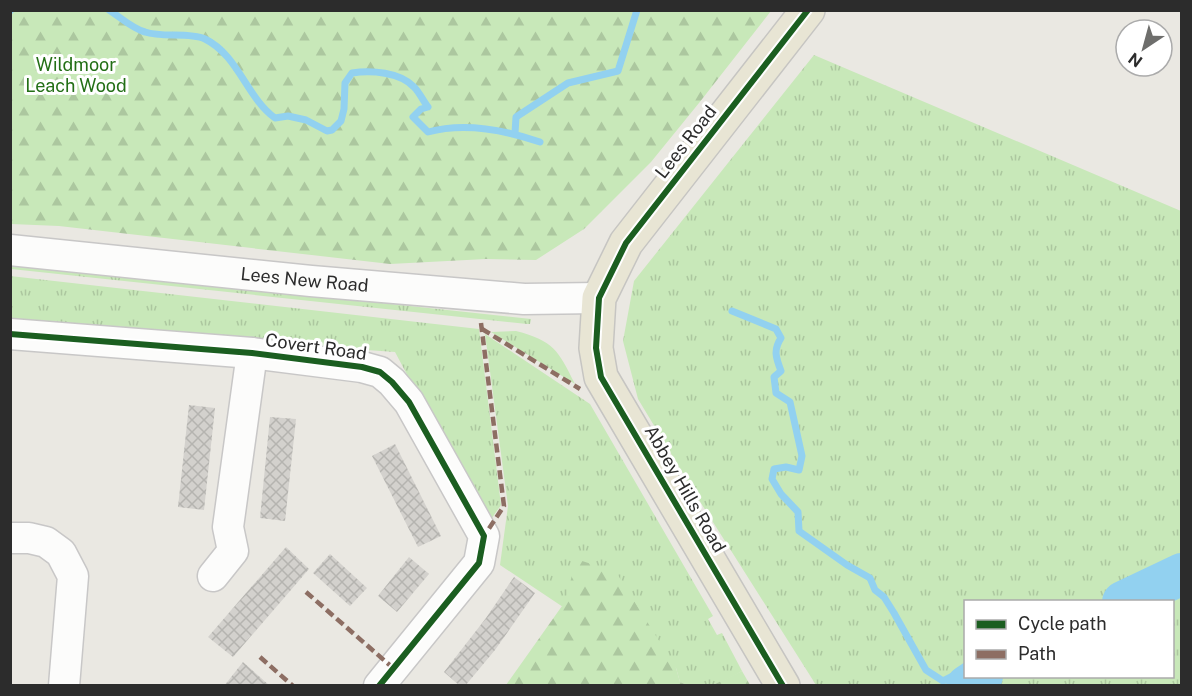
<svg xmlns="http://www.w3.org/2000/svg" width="1192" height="696" font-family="'Public Sans',sans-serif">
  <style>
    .grass { fill: url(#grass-tufts); fill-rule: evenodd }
    .forest { fill: url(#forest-firs) }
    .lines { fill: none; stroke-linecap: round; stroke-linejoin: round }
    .stream { stroke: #92d1f0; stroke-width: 7 }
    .river { stroke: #92d1f0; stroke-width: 42 }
    .building { fill: url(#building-cross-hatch) }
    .minor-casing { stroke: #c8c7c7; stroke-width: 33 }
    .major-casing { stroke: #c6c5c2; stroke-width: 36 }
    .minor { stroke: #fcfcfb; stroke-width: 30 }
    .major { stroke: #e8e5d4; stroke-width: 33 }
    .quiet { stroke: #8d6e63; stroke-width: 4.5; stroke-dasharray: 9 4.5; stroke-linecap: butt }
    .cycleway-casing { stroke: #fff; stroke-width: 10 }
    .cycleway { stroke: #1b5e20; stroke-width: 6 }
    .labels { text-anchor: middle; stroke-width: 6; stroke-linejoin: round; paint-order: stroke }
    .park-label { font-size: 18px; fill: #236f16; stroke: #fff }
    .street-label { font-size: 18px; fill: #2c2c2c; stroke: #fff }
  </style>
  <defs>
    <pattern id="grass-tufts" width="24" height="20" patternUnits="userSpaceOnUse" patternTransform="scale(1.5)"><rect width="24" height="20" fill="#c8e8b9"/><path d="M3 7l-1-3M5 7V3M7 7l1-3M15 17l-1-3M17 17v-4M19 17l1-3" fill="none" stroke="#acc79f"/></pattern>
    <pattern id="forest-firs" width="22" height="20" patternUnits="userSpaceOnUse" patternTransform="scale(1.5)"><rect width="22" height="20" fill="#c8e8b9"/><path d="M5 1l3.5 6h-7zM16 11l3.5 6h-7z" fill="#acc79f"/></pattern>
    <pattern id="building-cross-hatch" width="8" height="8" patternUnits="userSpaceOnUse" patternTransform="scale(1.5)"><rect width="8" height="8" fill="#d3d1cd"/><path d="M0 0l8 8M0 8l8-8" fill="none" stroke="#b5b4b0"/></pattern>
  </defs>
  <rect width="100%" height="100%" fill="#eae8e2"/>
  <g class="grass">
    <path d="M 814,55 L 1181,211 L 1181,685 L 816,685 L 699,500 L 638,399 L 623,341 L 634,281 ZM 966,602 L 1172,602 L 1172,676 L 966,676 Z"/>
    <path d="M 11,263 L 531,319 L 530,324 L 527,324 L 11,269 Z"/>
    <path d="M 10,276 L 479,329 L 501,505 L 487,525 L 395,352 L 11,325 Z"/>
    <path d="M 516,331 C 554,341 558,350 575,384 L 491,332 Z"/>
    <path d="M 485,334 L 590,404 L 713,616 L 708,619 L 717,635 L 722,633 L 742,671 C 723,682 701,693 680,682 L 676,668 L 563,607 L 500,565 L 508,506 Z"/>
  </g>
  <g class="forest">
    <path d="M 10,11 L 11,10 L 771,11 L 699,103 L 651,162 L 584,229 L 536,260 L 486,259 L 390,264 L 59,226 L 11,224 Z"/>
    <path d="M 576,559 L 616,572 L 676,668 L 680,682 L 687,685 L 506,685 L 562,606 L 564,607 Z"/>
    <path d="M 742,671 L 750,685 L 713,685 Z"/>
  </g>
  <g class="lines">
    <g class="stream">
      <path d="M 109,10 C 120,17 133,29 145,32 C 162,38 189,32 205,39 C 238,55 247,98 275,118 L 288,116 L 306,120 L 327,131 L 332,130 L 341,121 L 344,109 L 345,83 L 352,73 C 371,70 400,72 414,87 C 420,93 423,101 428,107 L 421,109 L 413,117 L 428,132 C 464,122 505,130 540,142"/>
      <path d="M 10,11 L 11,10"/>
      <path d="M 515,133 L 516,117 L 568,83 L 618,71 L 637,10"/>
      <path d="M 732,311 L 776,329 L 781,338 C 773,350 776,358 781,371 L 774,377 L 776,393 L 790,402 L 802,456 L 799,470 L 786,467 L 774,469 L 772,479 L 781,494 L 798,512 L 799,531 L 847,565 L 870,578 L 875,590 L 884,597 L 894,613 L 926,670 L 943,681 L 955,675 L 970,684"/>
    </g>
    <g class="river">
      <path d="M 1123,602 L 1182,574"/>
      <path d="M 967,686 L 982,676"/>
    </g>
  </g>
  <g class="building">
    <path d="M 189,405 L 215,408 L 204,510 L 178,507 Z"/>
    <path d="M 270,417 L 296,419 L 285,521 L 260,518 Z"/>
    <path d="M 395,444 L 441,536 L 418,547 L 372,456 Z"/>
    <path d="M 286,547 L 309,569 L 233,657 L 208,637 Z"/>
    <path d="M 330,554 L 367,588 L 350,606 L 313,573 Z"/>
    <path d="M 409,557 L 429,574 L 397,612 L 378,596 Z"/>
    <path d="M 514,577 L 535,593 L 495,650 L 465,686 L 460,686 L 444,672 L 486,618 Z"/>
    <path d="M 243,662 L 270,686 L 224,686 Z"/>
  </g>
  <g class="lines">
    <defs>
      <g id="minor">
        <path id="s1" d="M 10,250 L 311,281 L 524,299 L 599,298"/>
        <path d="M 10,334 L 252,353 L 362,367 L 380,372 L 392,382 L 409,402 L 484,536 L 479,563 L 379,686"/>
        <path d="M 10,538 L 29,538 L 46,542 L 61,553 L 73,576 L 64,686"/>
        <path d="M 213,576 L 233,551 L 228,527 L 252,353"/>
      </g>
      <path id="major" d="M 783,686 L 601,377 L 596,348 L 599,298 L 626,243 L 808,10"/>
    </defs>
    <use href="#minor" class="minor-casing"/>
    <use href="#major" class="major-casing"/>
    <use href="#minor" class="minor"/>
    <use href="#major" class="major"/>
    <g class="quiet">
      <path d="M 481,323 L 504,506 L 484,536"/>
      <path d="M 482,329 L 580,389"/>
      <path d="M 306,592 L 393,668"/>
      <path d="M 260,657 L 293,686"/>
    </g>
    <defs>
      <g id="cycleway">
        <path d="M 10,334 L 252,353 L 362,367 L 380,372 L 392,382 L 409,402 L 484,536 L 479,563 L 379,686"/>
        <path d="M 783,686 L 601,377 L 596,348 L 599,298 L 626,243 L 808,10"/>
      </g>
    </defs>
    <use href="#cycleway" class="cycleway-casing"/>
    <use href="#cycleway" class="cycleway"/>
  </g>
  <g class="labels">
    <g class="park-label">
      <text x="76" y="71">Wildmoor<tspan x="76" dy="21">Leach Wood</tspan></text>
    </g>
    <g class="street-label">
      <text transform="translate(686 142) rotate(-52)" y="6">Lees Road</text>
      <text dy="6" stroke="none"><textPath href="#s1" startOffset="296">Lees New Road</textPath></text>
      <text transform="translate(316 347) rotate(8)" y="6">Covert Road</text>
      <text transform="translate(685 489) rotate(60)" y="6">Abbey Hills Road</text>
    </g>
  </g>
  <rect width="1192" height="696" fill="none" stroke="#2c2c2c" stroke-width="24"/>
  <rect x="964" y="600" width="210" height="78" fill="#ffffff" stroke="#ababab" stroke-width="1.5"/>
  <rect x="976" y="620" width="30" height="9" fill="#1b5e20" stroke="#ababab" stroke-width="1.5"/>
  <text x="1018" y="630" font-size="18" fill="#2c2c2c">Cycle path</text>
  <rect x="976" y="650" width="30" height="9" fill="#8d6e63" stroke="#ababab" stroke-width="1.5"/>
  <text x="1018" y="660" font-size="18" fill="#2c2c2c">Path</text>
  <g transform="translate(1144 48) rotate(216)"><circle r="28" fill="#ffffff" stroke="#ababab" stroke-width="1.5"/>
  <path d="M0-4.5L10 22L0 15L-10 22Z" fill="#6e6e6c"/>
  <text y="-9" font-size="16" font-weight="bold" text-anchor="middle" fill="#2c2c2c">N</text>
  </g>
</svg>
